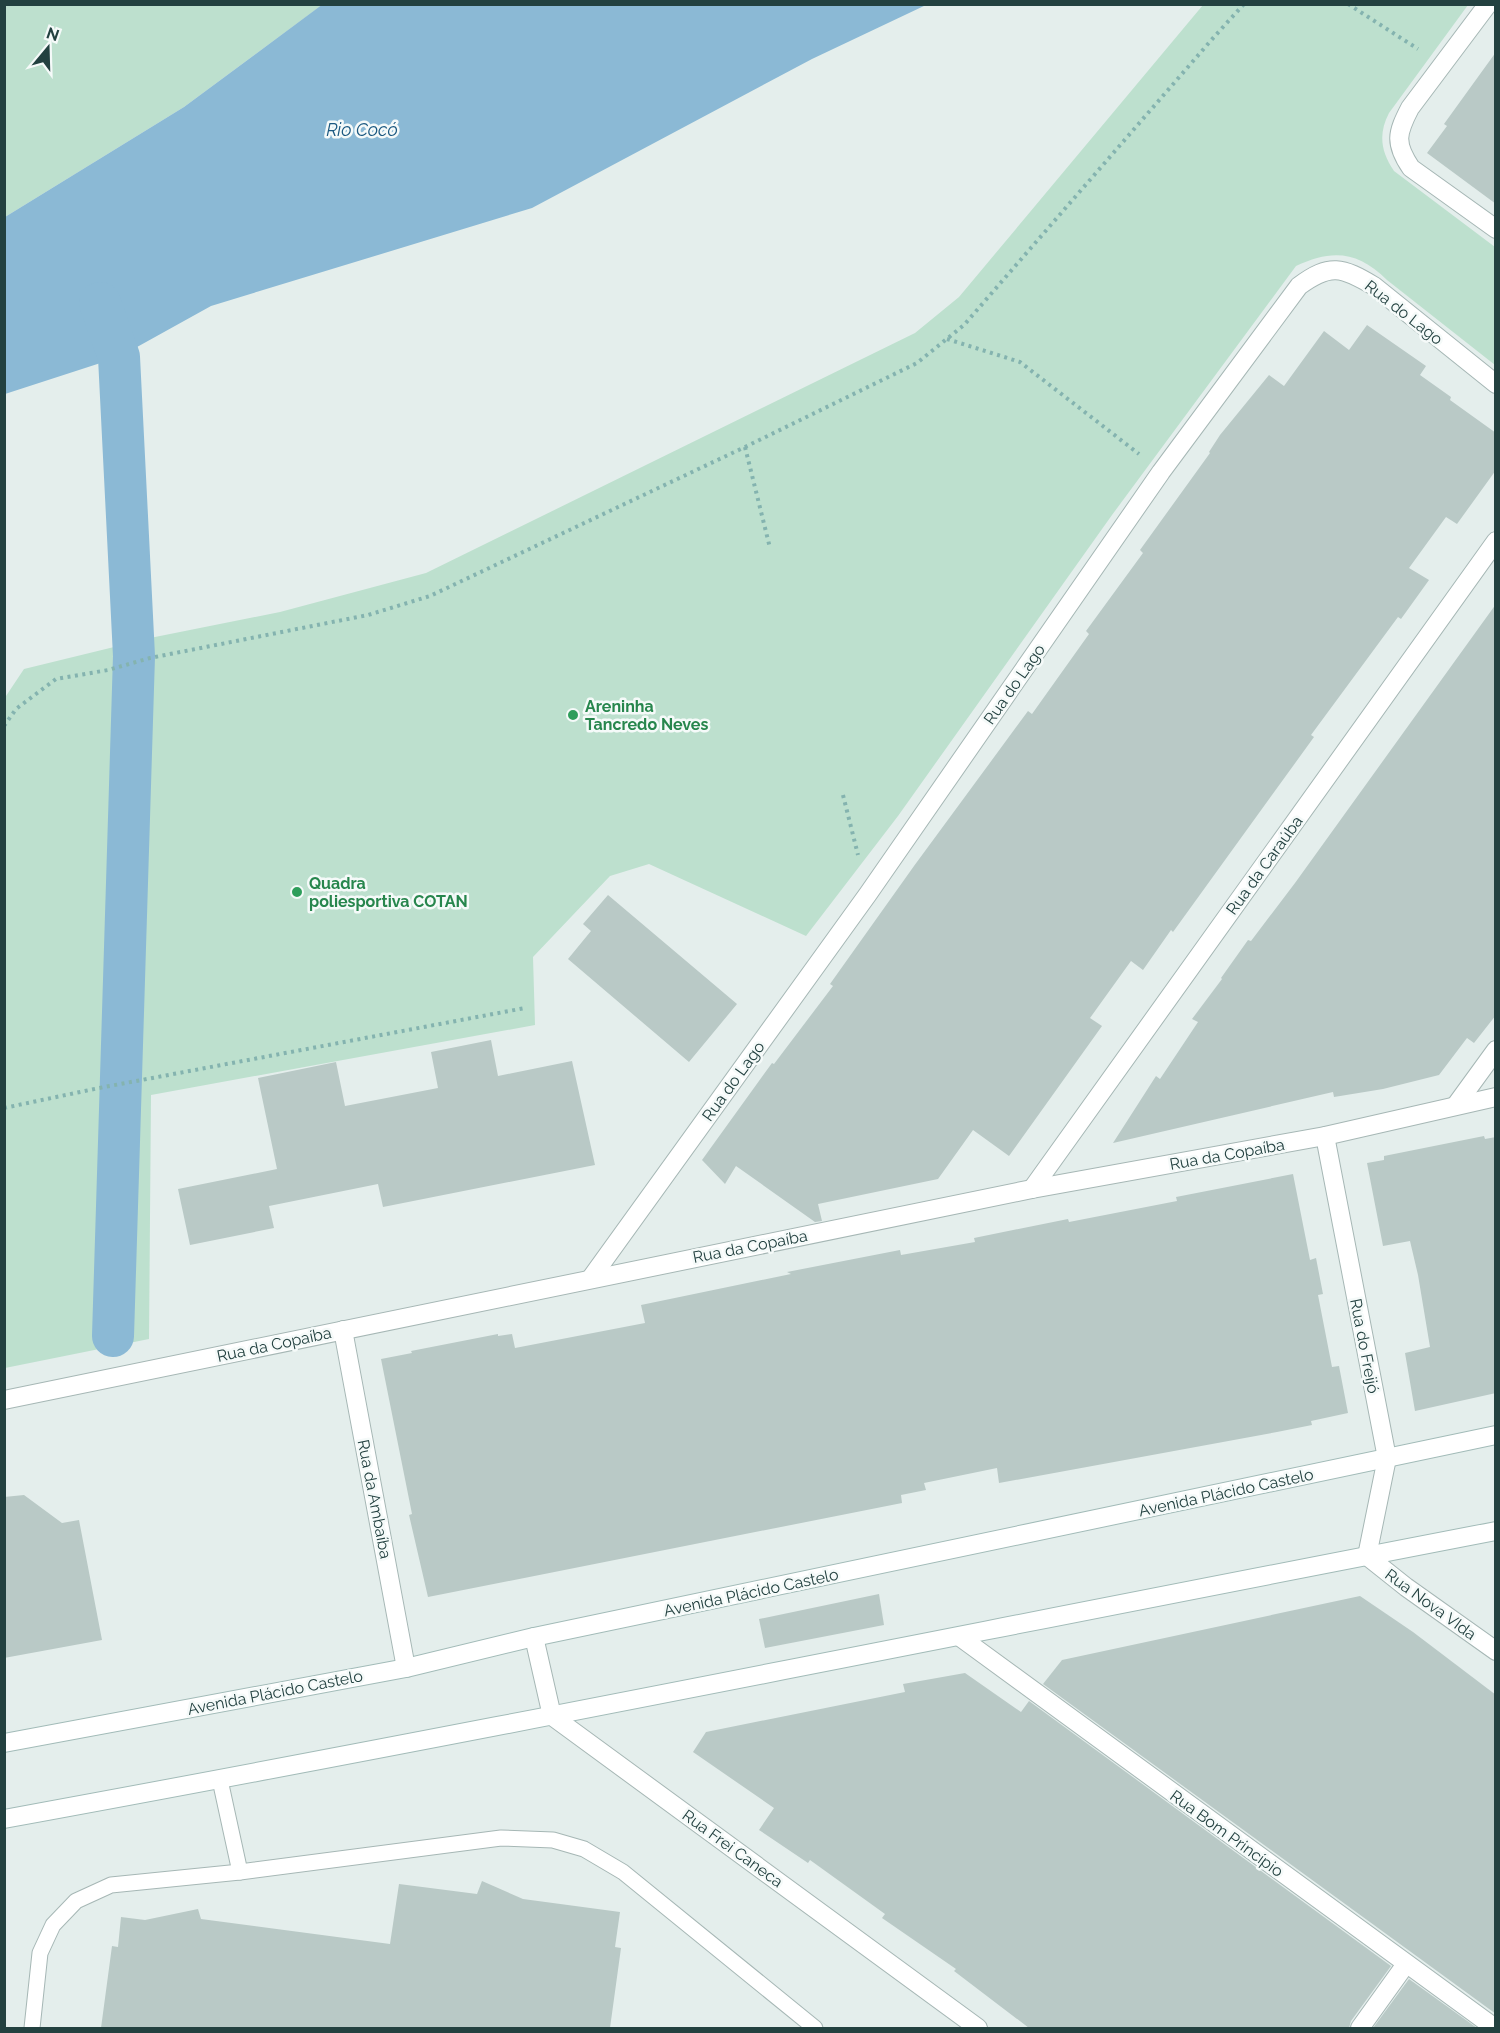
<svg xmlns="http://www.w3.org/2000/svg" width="1500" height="2033" font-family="Raleway,sans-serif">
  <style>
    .green { fill: #bde0ce }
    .water { fill: #8bb9d5 }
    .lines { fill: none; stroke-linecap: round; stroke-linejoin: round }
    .canal { stroke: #8bb9d5; stroke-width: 42 }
    .building { fill: #b9c9c6 }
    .lane-casing { stroke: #a6b7b5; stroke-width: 17 }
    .street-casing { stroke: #a6b7b5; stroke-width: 20 }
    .secondary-casing { stroke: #a2bbb8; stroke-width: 20 }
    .path { stroke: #84b3af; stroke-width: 4; stroke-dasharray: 3 4.5; stroke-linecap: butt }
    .lane { stroke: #fff; stroke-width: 15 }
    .street { stroke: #fff; stroke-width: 18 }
    .secondary { stroke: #fff; stroke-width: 18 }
    .leisure-dot { fill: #2e9e5b; stroke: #f5faf9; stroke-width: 2 }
    .labels { text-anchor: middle; stroke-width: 5; stroke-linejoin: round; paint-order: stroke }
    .street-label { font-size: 16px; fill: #234140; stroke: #f5faf9 }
    .leisure-label { font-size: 16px; font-weight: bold; fill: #27864d; stroke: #f5faf9; text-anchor: start }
    .water-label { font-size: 18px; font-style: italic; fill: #1a5880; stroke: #f5faf9 }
  </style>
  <rect width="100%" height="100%" fill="#e4eeec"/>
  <g class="green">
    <path d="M 4,5 L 322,5 L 184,107 L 5,217 Z"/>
    <path d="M 1203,5 L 1468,5 L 1389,113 C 1378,134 1381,152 1394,171 L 1495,247 L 1495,365 L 1387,280 C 1358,251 1332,249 1296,266 L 1112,515 L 898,816 L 806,936 L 649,864 L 610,876 L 533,957 L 535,1025 L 151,1095 L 149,1339 L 5,1368 L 4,699 L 24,669 L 155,637 L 280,612 L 426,573 L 915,333 L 959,297 Z"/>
  </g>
  <path class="water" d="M 323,4 L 926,4 L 926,5 L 812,59 L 532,208 L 211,306 L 119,357 L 5,394 L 5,217 L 184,107 Z"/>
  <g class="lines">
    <path class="canal" d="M 100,303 L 119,357 L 134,656 L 113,1336"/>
  </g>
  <g class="building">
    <path d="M 1496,52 L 1496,204 L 1427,153 L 1447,126 L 1444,124 Z"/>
    <path d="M 1367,325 L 1426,366 L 1420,375 L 1451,397 L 1450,400 L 1496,433 L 1496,470 L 1457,524 L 1446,517 L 1409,568 L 1429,580 L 1401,619 L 1398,617 L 1311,735 L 1314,737 L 1173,932 L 1171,930 L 1143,970 L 1131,961 L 1090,1018 L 1102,1026 L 1009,1156 L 973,1130 L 938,1179 L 818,1204 L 822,1221 L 815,1222 L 736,1166 L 725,1184 L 702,1160 L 772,1063 L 774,1064 L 833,986 L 830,984 L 914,866 L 1028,711 L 1032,714 L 1089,634 L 1086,631 L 1143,553 L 1140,550 L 1210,453 L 1209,452 L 1220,435 L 1269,375 L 1284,386 L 1324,331 L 1349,350 Z"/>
    <path d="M 1496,604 L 1496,1015 L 1474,1043 L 1467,1038 L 1439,1075 L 1383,1089 L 1334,1097 L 1333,1092 L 1113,1143 L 1156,1076 L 1160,1079 L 1198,1022 L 1192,1019 L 1222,979 L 1221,978 L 1248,940 L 1251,941 L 1295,883 Z"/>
    <path d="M 608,895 L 737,1004 L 689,1062 L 568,959 L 591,931 L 583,924 Z"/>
    <path d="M 491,1040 L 498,1076 L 572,1061 L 595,1165 L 383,1207 L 378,1184 L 269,1206 L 274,1228 L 190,1245 L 178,1189 L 277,1169 L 258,1078 L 336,1062 L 345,1106 L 438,1088 L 431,1052 Z"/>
    <path d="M 1484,1136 L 1485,1139 L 1496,1137 L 1496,1393 L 1415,1411 L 1405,1353 L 1430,1347 L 1418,1275 L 1410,1241 L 1383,1246 L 1367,1163 L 1384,1160 L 1384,1156 Z"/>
    <path d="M 1293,1174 L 1310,1260 L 1316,1258 L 1323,1294 L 1318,1295 L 1332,1367 L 1339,1366 L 1348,1413 L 1311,1421 L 1312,1425 L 1277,1432 L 999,1483 L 997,1468 L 924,1483 L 926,1490 L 901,1495 L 902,1503 L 428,1597 L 409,1515 L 412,1514 L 381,1359 L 412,1353 L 411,1351 L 498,1334 L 498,1336 L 512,1334 L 515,1348 L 645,1323 L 641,1305 L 791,1274 L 787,1272 L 900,1250 L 901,1255 L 975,1242 L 974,1238 L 1068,1219 L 1069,1222 L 1177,1201 L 1176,1197 Z"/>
    <path d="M 24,1495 L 62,1523 L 79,1520 L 102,1640 L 4,1658 L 4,1497 Z"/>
    <path d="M 879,1594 L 884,1625 L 765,1648 L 759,1619 Z"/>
    <path d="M 1360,1596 L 1413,1632 L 1496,1695 L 1496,2014 L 1043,1684 L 1062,1660 Z"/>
    <path d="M 965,1673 L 1021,1712 L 1029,1701 L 1391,1966 L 1351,2021 L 1349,2028 L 1029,2028 L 954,1971 L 956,1969 L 882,1918 L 885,1914 L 810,1860 L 808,1863 L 759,1830 L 774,1808 L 693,1752 L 706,1732 L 905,1692 L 903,1684 Z"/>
    <path d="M 482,1881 L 523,1899 L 620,1912 L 615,1947 L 621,1948 L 610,2028 L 101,2028 L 112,1946 L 118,1947 L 121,1917 L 145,1920 L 198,1909 L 201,1919 L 390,1944 L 399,1884 L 477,1894 Z"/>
    <path d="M 1409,1979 L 1477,2028 L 1373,2028 Z"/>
  </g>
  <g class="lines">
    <defs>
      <g id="lane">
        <path d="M 220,1780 L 240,1872"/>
        <path d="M 32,2028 L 40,1953 L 53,1925 L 76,1901 L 111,1885 L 240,1872 L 501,1838 L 553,1840 L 584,1849 L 623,1872 L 815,2028"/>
      </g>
      <g id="street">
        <path d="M 1488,4 L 1410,108 C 1397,133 1394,143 1411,168 L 1496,229"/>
        <path d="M 1456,1105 L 1496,1050"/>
        <path d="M 1325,1136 L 1387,1458 L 1367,1556 L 1406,1587 L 1496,1651"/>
        <path d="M 1032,1189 L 1496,541"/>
        <path d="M 591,1278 L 868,894 L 1161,472 L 1299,286 C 1330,263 1342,267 1374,286 L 1496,384"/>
        <path d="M 343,1330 L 406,1668"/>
        <path d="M 4,1400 L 1032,1189 L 1325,1136 L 1496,1097"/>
        <path d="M 534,1637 L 552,1716 L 978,2028"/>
        <path d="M 960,1637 L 1495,2028"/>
        <path d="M 1360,2028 L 1406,1964"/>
      </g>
      <g id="secondary">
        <path d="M 4,1743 L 406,1668 L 534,1637 L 1496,1435"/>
        <path d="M 4,1819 C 502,1728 998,1627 1496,1531"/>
      </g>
    </defs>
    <use href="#lane" class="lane-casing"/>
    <use href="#street" class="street-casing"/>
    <use href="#secondary" class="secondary-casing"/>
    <g class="path">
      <path d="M 1348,4 L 1418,49"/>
      <path d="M 947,339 L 1020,362 L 1139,454"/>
      <path d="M 745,447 L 770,548"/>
      <path d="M 4,726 L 16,709 L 56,679 L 108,670 L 150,658 L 368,615 L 430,596 L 745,447 L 917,363 L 964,325 L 1214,37 L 1244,4"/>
      <path d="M 843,795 L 858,855"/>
      <path d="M 4,1108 L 99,1088 L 525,1008"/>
    </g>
    <use href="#lane" class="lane"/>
    <use href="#street" class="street"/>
    <use href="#secondary" class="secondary"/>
  </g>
  <g class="leisure-dot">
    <circle cx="573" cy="715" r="6"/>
    <circle cx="297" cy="892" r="6"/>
  </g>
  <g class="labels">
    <g class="street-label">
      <text transform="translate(1404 312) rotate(38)" y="6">Rua do Lago</text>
      <text transform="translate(1014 684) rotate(-55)" y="6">Rua do Lago</text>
      <text transform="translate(1264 865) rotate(-54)" y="6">Rua da Caraúba</text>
      <text transform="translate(733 1081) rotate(-54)" y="6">Rua do Lago</text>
      <text transform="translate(1227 1154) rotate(-10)" y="6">Rua da Copaíba</text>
      <text transform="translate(750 1246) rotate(-11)" y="6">Rua da Copaíba</text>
      <text transform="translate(274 1344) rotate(-12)" y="6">Rua da Copaíba</text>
      <text transform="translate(1365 1346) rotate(79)" y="6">Rua do Freijó</text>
      <text transform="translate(1226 1492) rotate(-12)" y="6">Avenida Plácido Castelo</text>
      <text transform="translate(375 1499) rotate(79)" y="6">Rua da Ambaíba</text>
      <text transform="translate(751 1592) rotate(-12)" y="6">Avenida Plácido Castelo</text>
      <text transform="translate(1431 1604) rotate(36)" y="6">Rua Nova VIda</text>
      <text transform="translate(275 1692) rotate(-11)" y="6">Avenida Plácido Castelo</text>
      <text transform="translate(1227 1833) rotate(36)" y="6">Rua Bom Princípio</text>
      <text transform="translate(733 1848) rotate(36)" y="6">Rua Frei Caneca</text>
    </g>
    <g class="leisure-label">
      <text x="585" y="712">Areninha<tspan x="585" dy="18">Tancredo Neves</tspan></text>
      <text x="309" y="889">Quadra<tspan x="309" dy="18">poliesportiva COTAN</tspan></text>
    </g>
    <g class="water-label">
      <text x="362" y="136">Rio Cocó</text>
    </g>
  </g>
  <rect width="1500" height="2033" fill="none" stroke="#234140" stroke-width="12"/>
  <g transform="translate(48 48) rotate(19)" stroke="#f5faf9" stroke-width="4.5" paint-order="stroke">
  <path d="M0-4.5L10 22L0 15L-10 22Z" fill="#234140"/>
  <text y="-9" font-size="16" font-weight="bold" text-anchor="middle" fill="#234140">N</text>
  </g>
</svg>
